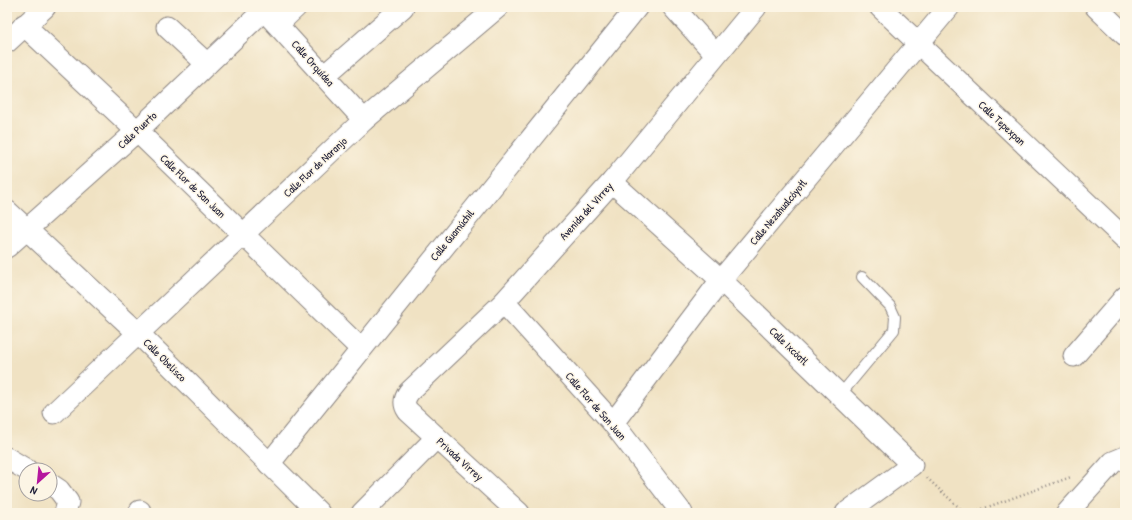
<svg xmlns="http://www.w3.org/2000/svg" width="1132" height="520" font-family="'Patrick Hand',sans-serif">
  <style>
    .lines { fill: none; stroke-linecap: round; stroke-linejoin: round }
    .service-casing { stroke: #89827f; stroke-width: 12 }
    .minor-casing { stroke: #89827f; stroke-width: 23 }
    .path { stroke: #89827f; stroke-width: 2.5; stroke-dasharray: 1 3; stroke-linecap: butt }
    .service { stroke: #fff; stroke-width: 10 }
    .minor { stroke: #fff; stroke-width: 21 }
    .labels { text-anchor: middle; stroke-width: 3; stroke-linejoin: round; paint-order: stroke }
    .street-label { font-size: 11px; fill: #22223b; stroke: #fcf5e5 }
  </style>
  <rect width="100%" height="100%" fill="#fcf5e5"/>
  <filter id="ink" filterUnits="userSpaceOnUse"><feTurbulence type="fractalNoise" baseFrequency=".025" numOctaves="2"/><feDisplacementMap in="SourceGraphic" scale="8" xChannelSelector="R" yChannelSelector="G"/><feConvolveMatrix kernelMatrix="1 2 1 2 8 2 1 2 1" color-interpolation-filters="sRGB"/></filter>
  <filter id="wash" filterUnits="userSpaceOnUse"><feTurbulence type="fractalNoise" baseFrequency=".012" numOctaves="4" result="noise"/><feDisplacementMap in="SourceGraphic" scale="16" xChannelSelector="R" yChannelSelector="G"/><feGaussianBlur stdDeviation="0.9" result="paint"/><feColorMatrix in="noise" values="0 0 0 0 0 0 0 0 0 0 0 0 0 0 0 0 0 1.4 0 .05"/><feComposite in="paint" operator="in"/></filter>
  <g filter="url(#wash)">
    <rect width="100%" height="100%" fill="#f0e2c3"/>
  </g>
  <g filter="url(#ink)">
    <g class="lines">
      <defs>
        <path id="service" d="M 840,395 L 894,330 L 895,317 L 890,306 L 862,277"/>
        <g id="minor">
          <path d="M 261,7 L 364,120"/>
          <path d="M 673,7 L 716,55"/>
          <path d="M 880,7 L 1125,239"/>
          <path d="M 1096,7 L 1125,35"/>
          <path d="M 278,24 L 296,7"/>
          <path d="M 24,25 L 137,131 L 360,348"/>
          <path d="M 167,27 L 207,64"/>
          <path d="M 7,42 L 45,7"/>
          <path d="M 324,76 L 403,7"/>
          <path d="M 612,182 L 721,280 L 912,465 L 846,513"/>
          <path d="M 7,211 L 138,333 L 319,513"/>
          <path d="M 7,247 L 137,131 L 264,10"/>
          <path d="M 504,302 L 613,423 L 682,513"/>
          <path d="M 1074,356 L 1125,297"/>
          <path d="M 54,413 L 364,120 L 498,7"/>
          <path d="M 613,423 L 721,280 L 949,7"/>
          <path d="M 7,458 L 27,470"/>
          <path d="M 269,464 L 637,7"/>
          <path d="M 50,484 L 59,490 L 68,502 L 65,513"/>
          <path d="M 139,513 L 140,511"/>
          <path d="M 362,513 L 436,438"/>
          <path d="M 519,513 L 408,411 C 403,404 404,399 409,392 L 504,302 L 612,182 L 756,7"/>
          <path d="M 1067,513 L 1113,462 L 1125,457"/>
        </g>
      </defs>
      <use href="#service" class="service-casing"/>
      <use href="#minor" class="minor-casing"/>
      <g class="path">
        <path d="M 927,478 L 965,513"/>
        <path d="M 971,513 L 1071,477"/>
      </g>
      <use href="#service" class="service"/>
      <use href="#minor" class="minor"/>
    </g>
  </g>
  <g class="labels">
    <g class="street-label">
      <text transform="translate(313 63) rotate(48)" y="4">Calle Orquídea</text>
      <text transform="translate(1002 123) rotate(43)" y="4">Calle Tepexpan</text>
      <text transform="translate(137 130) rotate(-43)" y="4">Calle Puerto</text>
      <text transform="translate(315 167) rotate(-43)" y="4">Calle Flor de Naranjo</text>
      <text transform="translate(193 186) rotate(44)" y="4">Calle Flor de San Juan</text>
      <text transform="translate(586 211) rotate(-48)" y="4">Avenida del Virrey</text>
      <text transform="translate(778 212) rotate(-50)" y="4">Calle Nezahualcóyotl</text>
      <text transform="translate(452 235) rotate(-51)" y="4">Calle Guamúchil</text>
      <text transform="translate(789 346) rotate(44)" y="4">Calle Ixcóatl</text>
      <text transform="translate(165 360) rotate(45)" y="4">Calle Obelisco</text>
      <text transform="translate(596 406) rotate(49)" y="4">Calle Flor de San Juan</text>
      <text transform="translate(460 459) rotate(42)" y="4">Privada Virrey</text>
    </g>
  </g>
  <rect width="1132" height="520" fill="none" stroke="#fcf5e5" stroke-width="24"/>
  <g transform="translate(38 482) rotate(207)"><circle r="19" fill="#fcf5e5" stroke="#a5a1a1"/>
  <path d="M0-3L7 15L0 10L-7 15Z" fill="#b5179e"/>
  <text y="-6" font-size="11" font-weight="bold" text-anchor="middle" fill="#22223b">N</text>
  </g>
</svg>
